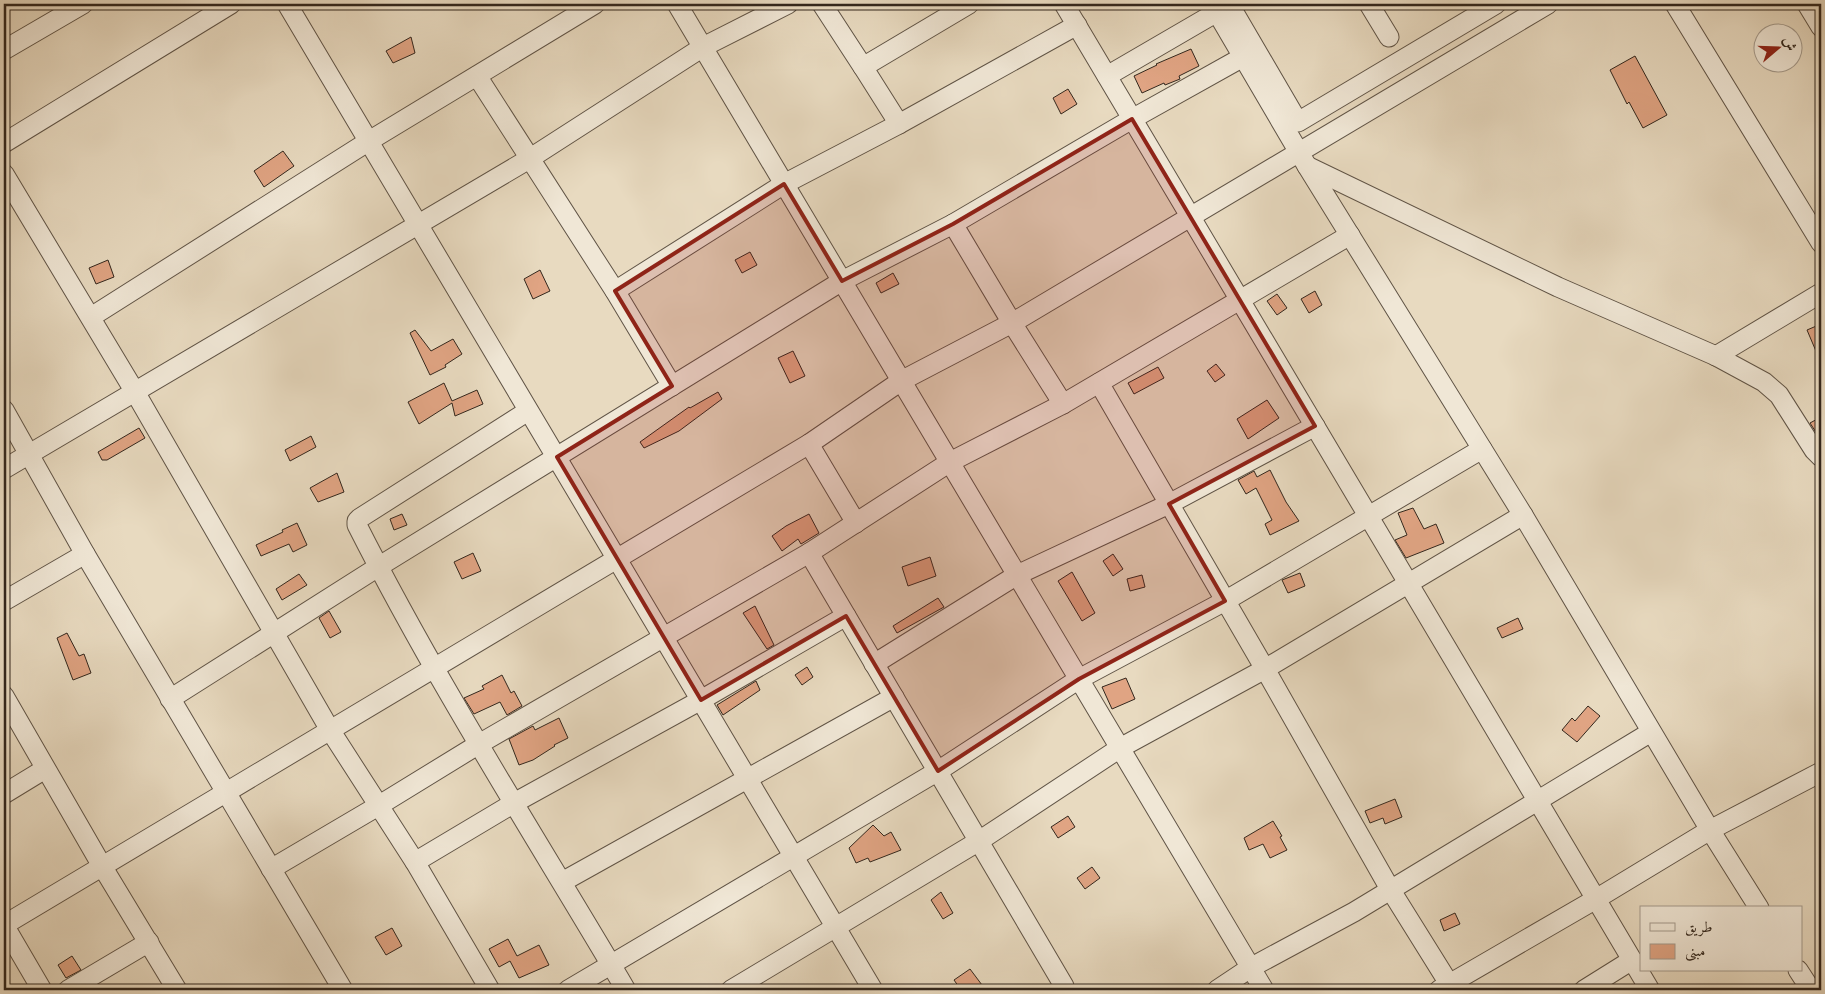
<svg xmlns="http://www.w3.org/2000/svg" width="1825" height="994" font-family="'Sorts Mill Goudy',Amiri,serif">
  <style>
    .building { fill: #e0a483; stroke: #33271d }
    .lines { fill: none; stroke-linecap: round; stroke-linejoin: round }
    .minor-casing { stroke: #605446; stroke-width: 21 }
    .minor { stroke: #f0e7d6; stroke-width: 19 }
    .marked { fill: #8f2418; fill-opacity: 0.2; stroke: #8f2418; stroke-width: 4; stroke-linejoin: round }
  </style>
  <rect width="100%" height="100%" fill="#e8dac0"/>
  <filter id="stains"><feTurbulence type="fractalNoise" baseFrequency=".004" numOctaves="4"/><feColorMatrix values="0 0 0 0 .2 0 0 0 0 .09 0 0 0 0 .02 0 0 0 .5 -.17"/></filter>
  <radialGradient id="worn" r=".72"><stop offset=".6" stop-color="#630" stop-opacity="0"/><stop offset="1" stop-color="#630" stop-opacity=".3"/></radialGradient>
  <g class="building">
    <path d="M 411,37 L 415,53 L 393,63 L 386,51 Z"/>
    <path d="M 1191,49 L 1199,66 L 1179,76 L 1180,79 L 1165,85 L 1164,83 L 1142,93 L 1134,76 L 1157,65 L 1156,64 Z"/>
    <path d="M 1635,56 L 1667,115 L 1643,128 L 1629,102 L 1627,104 L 1610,70 Z"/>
    <path d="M 1068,89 L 1077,104 L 1061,114 L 1053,98 Z"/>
    <path d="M 283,151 L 294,166 L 264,187 L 254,171 Z"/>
    <path d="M 750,252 L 757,265 L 742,273 L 735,260 Z"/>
    <path d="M 108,260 L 114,277 L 96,284 L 89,268 Z"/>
    <path d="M 540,270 L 550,291 L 533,299 L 524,279 Z"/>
    <path d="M 893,273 L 899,284 L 881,293 L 876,283 Z"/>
    <path d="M 1315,291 L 1322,305 L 1309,313 L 1301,299 Z"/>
    <path d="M 1277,294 L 1287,308 L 1277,315 L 1267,301 Z"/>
    <path d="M 1821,324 L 1821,363 L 1807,330 Z"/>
    <path d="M 415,330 L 431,351 L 453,339 L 462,354 L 445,365 L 446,367 L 430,375 L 410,333 Z"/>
    <path d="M 793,351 L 805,376 L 790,383 L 778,358 Z"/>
    <path d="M 1216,364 L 1225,375 L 1215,382 L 1207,371 Z"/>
    <path d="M 1158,367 L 1164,378 L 1134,394 L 1128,383 Z"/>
    <path d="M 444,383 L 452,401 L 477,390 L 483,404 L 455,416 L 452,403 L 419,424 L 408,402 Z"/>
    <path d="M 718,392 L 722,399 L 679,431 L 644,448 L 640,442 L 689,407 L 690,408 Z"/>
    <path d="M 1267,400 L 1279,418 L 1248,439 L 1237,419 Z"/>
    <path d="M 1821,417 L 1821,440 L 1810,423 Z"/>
    <path d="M 139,428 L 145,438 L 107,460 L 102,460 L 98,452 Z"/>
    <path d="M 311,436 L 316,447 L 290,461 L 285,450 Z"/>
    <path d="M 1270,470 L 1286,502 L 1299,521 L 1270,535 L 1265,524 L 1272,520 L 1256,488 L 1246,494 L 1238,480 L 1254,471 L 1257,477 Z"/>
    <path d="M 337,473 L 344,492 L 318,502 L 310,488 Z"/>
    <path d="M 1413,508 L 1424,529 L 1436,524 L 1444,543 L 1406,558 L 1395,540 L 1407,535 L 1398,513 Z"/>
    <path d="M 402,514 L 407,525 L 394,530 L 390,519 Z"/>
    <path d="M 809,514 L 819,533 L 801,544 L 798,539 L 782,551 L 772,536 L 786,526 Z"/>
    <path d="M 297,523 L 307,545 L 293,552 L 289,544 L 261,556 L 256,545 L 283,532 L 282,530 Z"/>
    <path d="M 473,553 L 481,571 L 462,579 L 454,562 Z"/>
    <path d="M 1113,554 L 1123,569 L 1113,576 L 1103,561 Z"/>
    <path d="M 930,557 L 936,576 L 908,586 L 902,567 Z"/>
    <path d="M 1072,572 L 1095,613 L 1082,621 L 1058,581 Z"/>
    <path d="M 1300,573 L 1305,586 L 1288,593 L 1282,580 Z"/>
    <path d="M 299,574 L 307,585 L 282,600 L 276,589 Z"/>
    <path d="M 1142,575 L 1145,587 L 1130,591 L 1127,579 Z"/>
    <path d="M 938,598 L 944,607 L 897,633 L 893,626 Z"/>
    <path d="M 755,606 L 774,645 L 767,649 L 743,613 Z"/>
    <path d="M 329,611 L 341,632 L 330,638 L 319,618 Z"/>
    <path d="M 1518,618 L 1523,629 L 1502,638 L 1497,628 Z"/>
    <path d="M 67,633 L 79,656 L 84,654 L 91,673 L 73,680 L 57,638 Z"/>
    <path d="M 807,667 L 813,677 L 802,685 L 795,675 Z"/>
    <path d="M 502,675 L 511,693 L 514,691 L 522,706 L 507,715 L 500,702 L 474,714 L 464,698 L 484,689 L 482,686 Z"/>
    <path d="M 1126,678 L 1135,699 L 1112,709 L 1102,687 Z"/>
    <path d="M 756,681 L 760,690 L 723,715 L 717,705 Z"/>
    <path d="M 1588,706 L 1600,716 L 1577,742 L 1562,730 L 1572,718 L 1575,721 Z"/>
    <path d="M 559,718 L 568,738 L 554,745 L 555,746 L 533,760 L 519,765 L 509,739 L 533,726 L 535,730 Z"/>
    <path d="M 1395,799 L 1402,817 L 1385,824 L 1383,818 L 1370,823 L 1365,811 Z"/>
    <path d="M 1068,816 L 1075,827 L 1058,838 L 1051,827 Z"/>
    <path d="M 1273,821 L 1282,836 L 1280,837 L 1287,850 L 1270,858 L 1263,844 L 1249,850 L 1244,838 Z"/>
    <path d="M 873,825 L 884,836 L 891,832 L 901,850 L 870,862 L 868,858 L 856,863 L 849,848 Z"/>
    <path d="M 1092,867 L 1100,878 L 1085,889 L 1077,878 Z"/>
    <path d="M 941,892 L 953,913 L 943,919 L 931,900 Z"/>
    <path d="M 1455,913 L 1460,924 L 1444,931 L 1440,920 Z"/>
    <path d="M 392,928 L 402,946 L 386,955 L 375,937 Z"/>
    <path d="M 508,939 L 517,956 L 539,945 L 549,965 L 519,978 L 510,961 L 499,967 L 489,949 Z"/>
    <path d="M 72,956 L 81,970 L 66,978 L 58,965 Z"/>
    <path d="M 970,969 L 982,985 L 975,990 L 961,990 L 954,980 Z"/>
  </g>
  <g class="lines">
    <defs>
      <g id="minor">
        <path d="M 287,4 L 873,990"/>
        <path d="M 677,4 L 1264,990"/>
        <path d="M 822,4 L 863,67 L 969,4"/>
        <path d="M 1064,4 L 1650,990"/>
        <path d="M 1212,4 L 1307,166 L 1523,515 L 1710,830 L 1759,908"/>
        <path d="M 1229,4 L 1298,122 L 1496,4"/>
        <path d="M 1369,4 L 1389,37"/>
        <path d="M 1675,4 L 1821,243"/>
        <path d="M 1807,4 L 1821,27"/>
        <path d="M 4,50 L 83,4"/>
        <path d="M 863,67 L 899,124"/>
        <path d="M 477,76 L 615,291 L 672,386"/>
        <path d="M 1107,76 L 1217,12"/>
        <path d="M 4,143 L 231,4"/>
        <path d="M 1307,166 L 1558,287 L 1716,356 L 1764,382 L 1779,395 L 1814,450 L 1821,457"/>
        <path d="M 4,174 L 135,392 L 330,730 L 415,862 L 490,990"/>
        <path d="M 953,224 L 1012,323 L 1063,404"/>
        <path d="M 615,291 L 784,184 L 899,124 L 1077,25"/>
        <path d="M 91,317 L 369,141 L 595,4"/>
        <path d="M 1716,356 L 1821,293"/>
        <path d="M 1099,383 L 1265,669 L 1390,889 L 1453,990"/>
        <path d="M 4,410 L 85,554 L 343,990"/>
        <path d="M 528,411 L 360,518 L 357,521 L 357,525 C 438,685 535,836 626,990"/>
        <path d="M 809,444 L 856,523"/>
        <path d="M 4,469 L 529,159 L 703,47 L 788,4"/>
        <path d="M 809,553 L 1064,986"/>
        <path d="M 4,601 L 85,554"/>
        <path d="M 874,664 L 1017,575 L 1169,504 L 1315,426"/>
        <path d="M 4,696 L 102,866 L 177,990"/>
        <path d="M 170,699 L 378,567 L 842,281 L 953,224 L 1132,119 L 1243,57"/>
        <path d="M 4,794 L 45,769"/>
        <path d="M 415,862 L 514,803 L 701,700 L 846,616"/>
        <path d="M 271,869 L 378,806 L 479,744 L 809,553 L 950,462 L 1063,404 L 1350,235"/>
        <path d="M 562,882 L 894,697"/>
        <path d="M 4,925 L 809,444 L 901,381 L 1012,323 L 1548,4"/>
        <path d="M 4,925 L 42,990"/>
        <path d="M 1798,970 L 1811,990"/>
        <path d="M 68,990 L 149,942"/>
        <path d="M 568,990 L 938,771 L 1079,679 L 1225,601 L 1482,449"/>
        <path d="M 731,990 L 979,841 L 1120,748 L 1265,669 L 1523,515"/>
        <path d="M 1217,990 L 1250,968 L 1354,912 L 1651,732"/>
        <path d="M 1439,990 L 1596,899 L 1710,830 L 1821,772"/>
        <path d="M 1584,990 L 1632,960"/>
      </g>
    </defs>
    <use href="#minor" class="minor-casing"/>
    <use href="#minor" class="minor"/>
  </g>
  <path class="marked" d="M 1132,119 L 1315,426 L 1169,504 L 1225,601 L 1079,679 L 938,771 L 846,616 L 701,700 L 557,457 L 672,386 L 615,291 L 784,184 L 842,281 L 953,224 Z"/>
  <rect width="1825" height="994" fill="none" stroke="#e8dac0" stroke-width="20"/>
  <rect x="5" y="5" width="1815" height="984" fill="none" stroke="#33271d" stroke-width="2.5"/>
  <rect x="10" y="10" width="1805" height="974" fill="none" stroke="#33271d"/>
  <rect x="1640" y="906" width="162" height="65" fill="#f0e7d6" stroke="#a49a8c"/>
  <rect x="1650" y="923" width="25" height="8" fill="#f0e7d6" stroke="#a49a8c"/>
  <text x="1685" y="932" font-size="15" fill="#33271d">طريق</text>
  <rect x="1650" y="944" width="25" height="15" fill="#e0a483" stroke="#a49a8c"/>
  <text x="1685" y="956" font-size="15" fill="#33271d">مبنى</text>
  <g transform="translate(1778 48) rotate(71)"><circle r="24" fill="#f0e7d6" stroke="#a49a8c"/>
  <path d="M0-4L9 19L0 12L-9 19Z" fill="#8f2418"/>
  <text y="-8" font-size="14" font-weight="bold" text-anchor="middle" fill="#33271d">ش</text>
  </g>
  <rect width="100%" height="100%" filter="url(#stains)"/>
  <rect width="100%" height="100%" fill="url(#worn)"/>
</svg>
